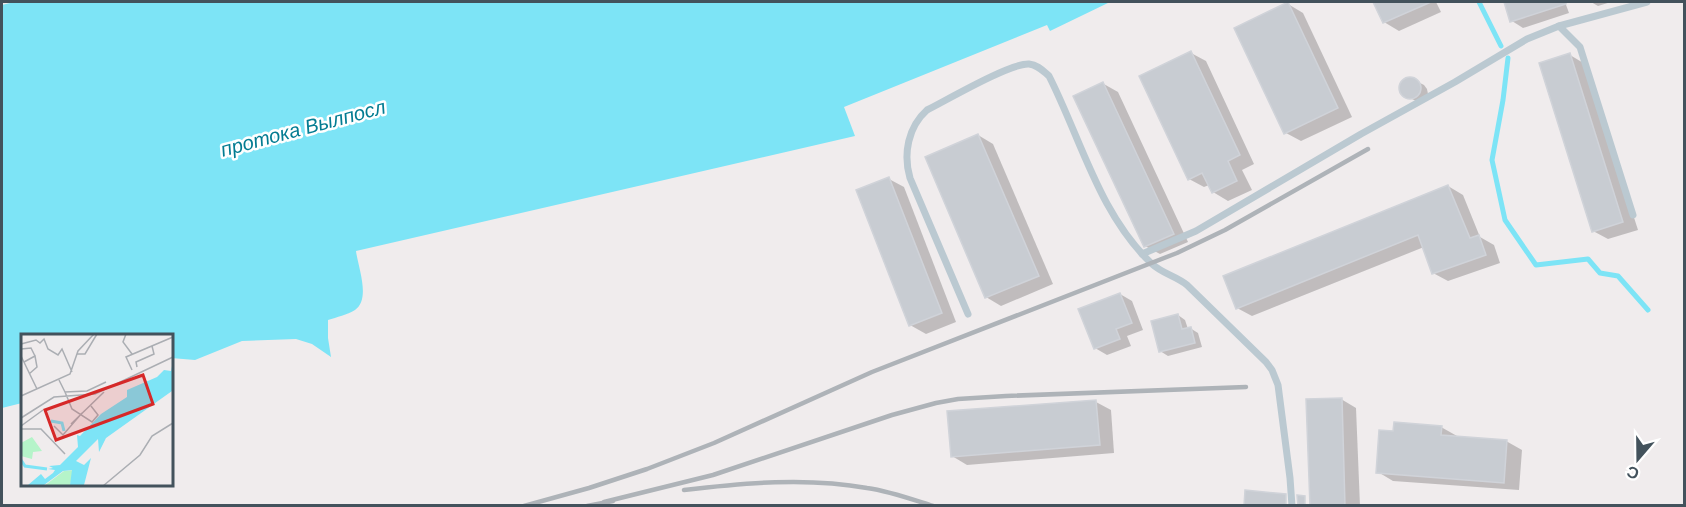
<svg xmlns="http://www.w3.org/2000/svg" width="1686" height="507" font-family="'DM Sans',sans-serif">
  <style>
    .water { fill: #7de4f6 }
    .shadow { fill: #0003 }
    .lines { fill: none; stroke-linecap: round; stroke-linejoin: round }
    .stream { stroke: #7de4f6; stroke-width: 5 }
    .building { fill: #c8ccd2; stroke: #d0d3d9; stroke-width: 1.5 }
    .lane { stroke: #bbc9d1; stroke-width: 7 }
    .rail { stroke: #aeb3b8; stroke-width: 4.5 }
    .labels { text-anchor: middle; stroke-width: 5; stroke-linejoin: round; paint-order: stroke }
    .water-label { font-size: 20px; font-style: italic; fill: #037c92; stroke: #fff }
    .inset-river { fill: none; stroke: #7de4f6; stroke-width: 3 }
    .inset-road { fill: none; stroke: #abaeb3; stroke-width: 1.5 }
    .view { fill: #d62828; fill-opacity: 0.15; stroke: #d62828; stroke-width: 3 }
    .inset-edge { fill: none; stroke: #43525c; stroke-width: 3 }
  </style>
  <rect width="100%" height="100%" fill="#f0eced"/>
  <path class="water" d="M 14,2 L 1110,2 L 1050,31 L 1047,25 L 844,107 L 855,136 L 356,251 C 358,267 371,299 355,310 C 347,315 337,317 328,320 L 328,338 L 331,357 L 312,344 L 296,339 L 242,341 L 195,360 L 171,358 L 171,336 L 22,336 L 22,403 L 2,408 L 2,5 Z"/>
  <g class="shadow">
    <path d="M 1375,2 L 1436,2 L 1441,12 L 1399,31 L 1384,22 Z"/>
    <path d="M 1505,2 L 1565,2 L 1569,13 L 1523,28 L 1512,21 Z"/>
    <path d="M 1591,2 L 1611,2 L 1598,6 Z"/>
    <path d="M 1288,4 L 1303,13 L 1352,117 L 1301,141 L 1286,133 Z"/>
    <path d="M 1191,53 L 1206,61 L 1254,164 L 1242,170 L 1252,190 L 1228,201 L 1213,192 L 1209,185 L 1204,187 L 1189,179 Z"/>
    <path d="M 1570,55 L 1585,64 L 1638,230 L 1608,239 L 1593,231 Z"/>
    <path d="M 1410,78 L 1424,85 L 1427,89 L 1428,94 L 1418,102 L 1404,95 L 1401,91 L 1400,87 L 1402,82 L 1406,79 Z"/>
    <path d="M 1102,83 L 1118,92 L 1188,242 L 1160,254 L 1145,246 Z"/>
    <path d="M 978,135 L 993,144 L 1053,284 L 1001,306 L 986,297 Z"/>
    <path d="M 889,179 L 904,187 L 956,322 L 926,334 L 910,325 Z"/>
    <path d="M 1448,186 L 1463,195 L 1480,237 L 1494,245 L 1500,263 L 1448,281 L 1433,273 L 1424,247 L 1252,316 L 1237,308 Z"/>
    <path d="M 1120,294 L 1132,301 L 1143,330 L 1127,336 L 1131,346 L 1107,355 L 1095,348 Z"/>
    <path d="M 1178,315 L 1185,320 L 1188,329 L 1190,328 L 1198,333 L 1202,347 L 1168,356 L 1160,351 Z"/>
    <path d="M 1341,399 L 1356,408 L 1360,506 L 1311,506 Z"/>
    <path d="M 1096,402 L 1111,410 L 1114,453 L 967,465 L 952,456 Z"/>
    <path d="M 1441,427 L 1457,436 L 1456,438 L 1506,441 L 1522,450 L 1519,490 L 1393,481 L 1378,472 L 1395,433 Z"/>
  </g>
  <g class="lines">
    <g class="stream">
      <path d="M 1479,2 L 1501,46"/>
      <path d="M 1508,58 L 1503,100 L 1492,160 L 1505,220 L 1536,265 L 1588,259 L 1600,273 L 1618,276 L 1648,310"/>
    </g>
  </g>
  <g class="building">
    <path d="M 1288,2 L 1338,108 L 1284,134 L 1234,28 Z"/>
    <path d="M 1373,2 L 1431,2 L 1383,23 Z"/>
    <path d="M 1504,2 L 1566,2 L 1566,4 L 1510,22 Z"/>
    <path d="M 1191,51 L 1240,155 L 1228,161 L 1237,181 L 1212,193 L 1202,173 L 1188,180 L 1139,76 Z"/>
    <path d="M 1570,53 L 1623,222 L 1592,232 L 1539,63 Z"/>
    <circle cx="1410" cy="88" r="11"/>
    <path d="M 1103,82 L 1174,234 L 1144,247 L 1073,96 Z"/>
    <path d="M 978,134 L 1039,276 L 985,298 L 925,157 Z"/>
    <path d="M 889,177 L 942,313 L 909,326 L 856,190 Z"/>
    <path d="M 1448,185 L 1470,238 L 1479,235 L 1486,255 L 1432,274 L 1418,235 L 1236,309 L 1223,276 Z"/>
    <path d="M 1120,293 L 1132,323 L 1116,329 L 1120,339 L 1094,349 L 1078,309 Z"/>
    <path d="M 1178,314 L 1182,329 L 1191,327 L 1195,343 L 1159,352 L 1151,321 Z"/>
    <path d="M 1342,398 L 1345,506 L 1310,506 L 1306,399 Z"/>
    <path d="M 1096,400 L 1100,445 L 951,457 L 947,411 Z"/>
    <path d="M 1394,422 L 1442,426 L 1441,435 L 1507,440 L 1504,483 L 1376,473 L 1379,430 L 1393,431 Z"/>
    <path d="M 1245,490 L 1286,494 L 1286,506 L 1244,506 Z"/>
    <path d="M 1297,495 L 1305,496 L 1305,506 L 1298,506 Z"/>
  </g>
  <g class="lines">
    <g class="lane">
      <path d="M 1559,26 L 1647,2"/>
      <path d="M 1142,254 L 1196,231 L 1361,134 L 1455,82 L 1527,39 L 1559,26 L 1580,47 L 1633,215"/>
      <path d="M 968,314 L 910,178 C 903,154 908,127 927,110 C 947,100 1010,63 1029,64 C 1038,65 1043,71 1049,76 C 1081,139 1099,214 1152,264 C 1163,274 1176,276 1187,285 L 1266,362 L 1272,370 L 1278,385 L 1290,478 L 1292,506"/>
    </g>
    <g class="rail">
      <path d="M 684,490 C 743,483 807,477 867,488 C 889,491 911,499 933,506"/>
      <path d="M 604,502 L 713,475 L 892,415 L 936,403 L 958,399 L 1006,396 L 1246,387"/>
      <path d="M 524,506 L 589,488 L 647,469 L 714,443 L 872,372 L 1177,253 L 1225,230 L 1368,149"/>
      <path d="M 587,506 L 613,501"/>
    </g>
  </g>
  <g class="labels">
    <g class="water-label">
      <text transform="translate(303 128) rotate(-15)" y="7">протока Вылпосл</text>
    </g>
  </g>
  <g transform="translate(21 334)">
    <rect width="152" height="152" fill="#f0eced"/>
    <path d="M 11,103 L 21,117 L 12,118 L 11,125 L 0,122 L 0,109 ZM 53,136 L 49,151 L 23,152 L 43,137 Z" fill="#b5f4c9"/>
    <path d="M 151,32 L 151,57 L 85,104 L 78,118 L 77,105 L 55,127 L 63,131 L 70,124 L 63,151 L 49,151 L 51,136 L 42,137 L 23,151 L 7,151 L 20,140 L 24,145 L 32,139 L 34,136 L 27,135 L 32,134 L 28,132 L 39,131 L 57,113 L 56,101 L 59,102 L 80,80 L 106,63 L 106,56 L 136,43 L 143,36 L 150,37 Z" fill="#7de4f6"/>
    <path class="inset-river" d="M 30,87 L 41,89 L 43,97M 0,126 L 4,132 L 26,135"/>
    <path class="inset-road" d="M 105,0 L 102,8 L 111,20M 0,10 L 15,6 L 19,9 L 23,5 L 27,15 L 37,21 L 41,15 L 51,38M 0,15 L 10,14 L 14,22M 56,20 L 64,20 L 76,0M 0,22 L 16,55M 3,28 L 14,22 L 16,33 L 8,40M 116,33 L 115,28 L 133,20 L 131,12M 111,36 L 105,23 L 152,3M 38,46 L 44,58 L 66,57 L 85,48M 44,58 L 51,75 L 71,88 L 77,81 L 70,72M 0,62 L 49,40 L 57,17 L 73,0M 0,84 L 33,63 L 74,60 L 152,23M 50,90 L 83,58M 0,92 L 22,76M 33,92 L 42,101 L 61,79M 0,95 L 20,95 L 44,120M 82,152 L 119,121 L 131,102 L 152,89"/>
    <path class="view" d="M 122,41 L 132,70 L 35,106 L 24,76 Z"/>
    <rect width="152" height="152" class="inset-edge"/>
  </g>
  <rect width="1686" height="507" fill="none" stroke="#43525c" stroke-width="6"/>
  <g transform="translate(1638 459) rotate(200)" stroke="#ffffff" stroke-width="4.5" paint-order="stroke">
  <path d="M0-4.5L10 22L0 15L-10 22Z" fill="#43525c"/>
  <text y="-9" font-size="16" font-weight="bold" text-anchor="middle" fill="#43525c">С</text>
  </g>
</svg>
